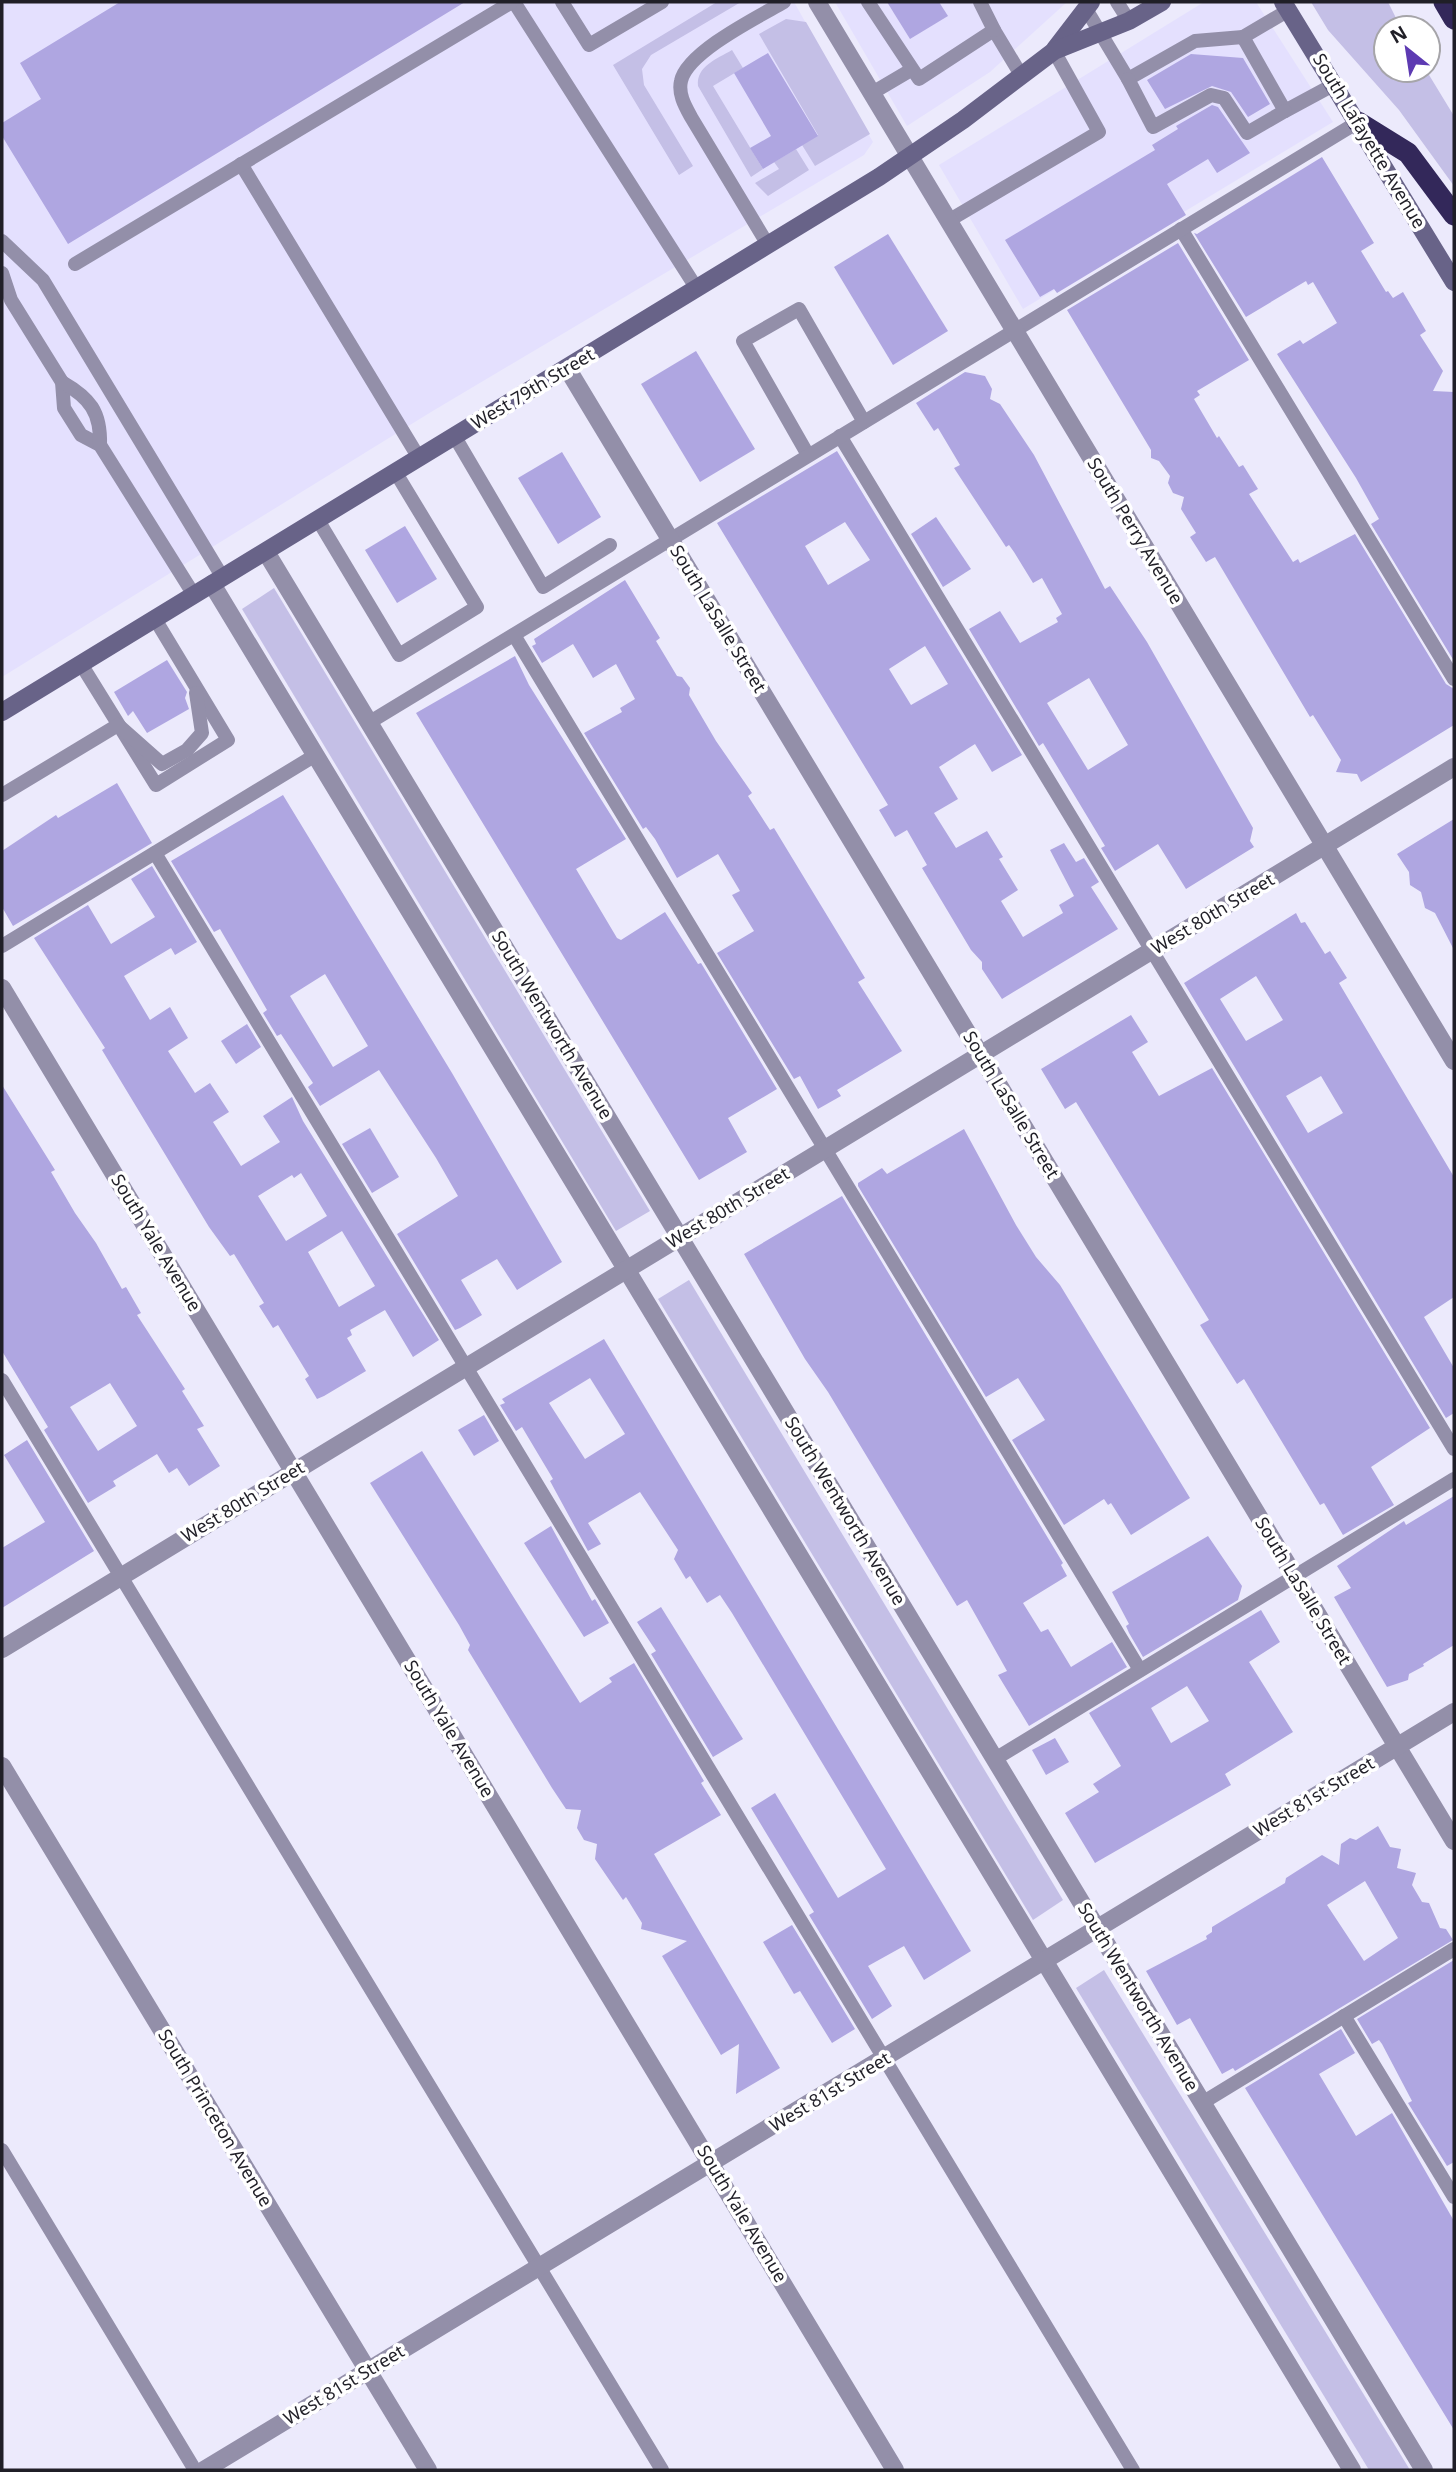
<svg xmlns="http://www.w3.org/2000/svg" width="1456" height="2472" font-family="'Noto Sans',sans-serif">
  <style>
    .built { fill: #e4e0fe }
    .green { fill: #c4bfe6 }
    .building { fill: #afa6e1; fill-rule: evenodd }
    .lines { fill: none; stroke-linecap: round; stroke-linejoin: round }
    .lane { stroke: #938fa9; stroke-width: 14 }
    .street { stroke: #938fa9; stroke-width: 18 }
    .secondary { stroke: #686388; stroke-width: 18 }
    .highway { stroke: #33285a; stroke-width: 21 }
    .labels { text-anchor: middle; stroke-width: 7; stroke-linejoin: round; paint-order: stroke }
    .street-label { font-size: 18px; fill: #201f27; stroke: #fff }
  </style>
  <rect width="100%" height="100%" fill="#eceafc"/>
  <g class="built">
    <path d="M 2,2 L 794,2 L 873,142 L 864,155 L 431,412 L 2,677 Z"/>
    <path d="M 835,2 L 1067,2 L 990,72 L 907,126 Z"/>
    <path d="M 1204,2 L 1256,2 L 1333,122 L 1023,309 L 939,165 Z"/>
  </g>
  <g class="green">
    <path d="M 717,2 L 741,2 L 651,55 L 642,69 L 644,85 L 693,166 L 679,175 L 613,65 Z"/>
    <path d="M 1311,2 L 1388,2 L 1401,28 L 1386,28 L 1386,70 L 1426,70 L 1454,116 L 1454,186 L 1399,110 L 1328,30 Z"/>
    <path d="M 786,19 L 806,22 L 870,134 L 815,166 L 802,145 L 818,135 L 759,34 Z"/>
    <path d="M 732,50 L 743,68 L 713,86 L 763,169 L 751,177 L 698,86 C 696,66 717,59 732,50 Z"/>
    <path d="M 796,149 L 809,170 L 768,196 L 755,183 L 779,169 L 774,162 Z"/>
    <path d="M 274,588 L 650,1211 L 616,1231 L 242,609 Z"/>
    <path d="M 689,1280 L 1063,1900 L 1033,1920 L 658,1299 Z"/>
    <path d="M 1104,1970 L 1410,2470 L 1369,2470 L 1076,1988 Z"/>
  </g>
  <g class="building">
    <path d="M 120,2 L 465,2 L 68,244 L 2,136 L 2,123 L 41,99 L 20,63 Z"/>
    <path d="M 887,2 L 939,2 L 948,16 L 910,39 Z"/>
    <path d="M 768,53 L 818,136 L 763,169 L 750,148 L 771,136 L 734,73 Z"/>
    <path d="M 1191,54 L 1243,58 L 1270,104 L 1248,117 L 1231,92 L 1212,86 L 1165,109 L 1147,80 Z"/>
    <path d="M 1212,105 L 1218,107 L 1250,153 L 1217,173 L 1208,159 L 1167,184 L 1186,215 L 1057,293 L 1054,289 L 1040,297 L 1005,240 L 1155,150 L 1152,145 L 1178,129 L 1176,126 Z"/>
    <path d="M 1322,157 L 1374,243 L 1361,251 L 1386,292 L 1388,291 L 1393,298 L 1403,292 L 1426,331 L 1420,335 L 1443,371 L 1433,391 L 1454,392 L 1454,661 L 1371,524 L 1379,519 L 1356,478 L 1277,354 L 1300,340 L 1303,344 L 1337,323 L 1313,282 L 1308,285 L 1306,281 L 1246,317 L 1194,233 L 1197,234 Z"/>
    <path d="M 888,234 L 948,331 L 893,365 L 834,267 Z"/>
    <path d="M 1178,243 L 1249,360 L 1197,391 L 1200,395 L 1194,399 L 1217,438 L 1219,436 L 1239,467 L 1243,465 L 1258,489 L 1249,494 L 1293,562 L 1298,559 L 1300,563 L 1355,534 L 1446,684 L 1454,689 L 1454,725 L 1361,782 L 1357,774 L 1336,772 L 1341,760 L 1313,715 L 1310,717 L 1215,557 L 1206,562 L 1190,537 L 1196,533 L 1181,509 L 1184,497 L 1173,493 L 1168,483 L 1170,476 L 1159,461 L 1151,458 L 1151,450 L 1067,310 Z"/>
    <path d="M 696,351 L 755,449 L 700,482 L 641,384 Z"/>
    <path d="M 965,372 L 985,376 L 992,389 L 990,399 L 1000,404 L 1034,455 L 1105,589 L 1110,586 L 1147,642 L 1253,828 L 1250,841 L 1254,847 L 1186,889 L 1158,844 L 1115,871 L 1101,848 L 1105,846 L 1043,743 L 1039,746 L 969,629 L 1000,611 L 1020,643 L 1058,622 L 1056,618 L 1062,614 L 1042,578 L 1033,583 L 1014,552 L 1009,545 L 1006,547 L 954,468 L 960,465 L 938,428 L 934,431 L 916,403 ZM 1089,678 L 1128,745 L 1088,770 L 1047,703 Z"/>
    <path d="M 837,451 L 1022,755 L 992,772 L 975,744 L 939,767 L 958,799 L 934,813 L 956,848 L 987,831 L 1003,857 L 999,859 L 1018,890 L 1001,901 L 1023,937 L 1063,913 L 1059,905 L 1074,896 L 1050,850 L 1064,843 L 1076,862 L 1084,858 L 1099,882 L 1091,887 L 1118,929 L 1002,999 L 982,969 L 982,962 L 971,950 L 922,868 L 927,865 L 907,830 L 895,837 L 879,810 L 888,805 L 717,523 ZM 845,522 L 870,560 L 828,585 L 805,546 ZM 925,646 L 948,684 L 911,705 L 889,669 Z"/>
    <path d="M 562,452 L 601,517 L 558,544 L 518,478 Z"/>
    <path d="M 936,517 L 971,569 L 943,587 L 911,534 Z"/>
    <path d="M 405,526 L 437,579 L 397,603 L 365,550 Z"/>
    <path d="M 625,580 L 660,638 L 656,641 L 677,676 L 682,677 L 690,688 L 689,695 L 716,741 L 752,793 L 748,796 L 770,830 L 774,828 L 865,978 L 858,982 L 902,1051 L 837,1090 L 841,1096 L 818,1109 L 800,1076 L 794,1079 L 717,953 L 754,931 L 732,895 L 740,891 L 718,854 L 677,878 L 655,839 L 646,827 L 643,829 L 584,733 L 622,712 L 620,708 L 635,699 L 616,664 L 593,678 L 573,644 L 542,663 L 532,646 L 536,644 L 534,639 Z"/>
    <path d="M 515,656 L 529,685 L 626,839 L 576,869 L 617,938 L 621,940 L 665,912 L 698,964 L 701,963 L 777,1089 L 728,1118 L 747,1152 L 699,1180 L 416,713 Z"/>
    <path d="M 167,660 L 187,692 L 185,698 L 189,709 L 147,733 L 133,711 L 128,716 L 114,692 Z"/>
    <path d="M 117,783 L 152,843 L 13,926 L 2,907 L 2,851 L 56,815 L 58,818 Z"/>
    <path d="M 283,795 L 452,1073 L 562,1262 L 517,1290 L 497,1259 L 461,1280 L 482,1315 L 460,1328 L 455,1330 L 397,1234 L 458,1196 L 436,1158 L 379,1070 L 320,1106 L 308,1087 L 313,1083 L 281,1034 L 277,1036 L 263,1013 L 267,1010 L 220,929 L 214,932 L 171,861 ZM 325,974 L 368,1046 L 333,1067 L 290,996 Z"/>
    <path d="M 1454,819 L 1454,950 L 1435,913 L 1425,908 L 1421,892 L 1410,885 L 1409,872 L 1397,854 Z"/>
    <path d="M 152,866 L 197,942 L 175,955 L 171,948 L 124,976 L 150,1020 L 170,1007 L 188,1038 L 168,1051 L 195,1093 L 210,1083 L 229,1112 L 213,1122 L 241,1166 L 280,1142 L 263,1116 L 292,1097 L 303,1121 L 439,1340 L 413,1357 L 385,1310 L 350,1330 L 352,1335 L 347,1338 L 366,1371 L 324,1396 L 317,1399 L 305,1379 L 309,1376 L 278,1325 L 273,1328 L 259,1306 L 264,1303 L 234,1254 L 230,1256 L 209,1227 L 102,1050 L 105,1048 L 34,938 L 88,905 L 111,944 L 155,917 L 131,879 ZM 301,1173 L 327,1216 L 286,1241 L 258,1196 L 292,1175 L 294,1178 ZM 342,1231 L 375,1286 L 339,1307 L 308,1252 Z"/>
    <path d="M 1296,913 L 1301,923 L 1305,922 L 1325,954 L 1330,951 L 1347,978 L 1339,983 L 1454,1177 L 1454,1297 L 1424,1317 L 1454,1368 L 1454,1413 L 1446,1418 L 1184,983 ZM 1256,976 L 1283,1020 L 1246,1041 L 1220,999 ZM 1321,1076 L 1343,1113 L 1308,1133 L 1286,1096 Z"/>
    <path d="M 1131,1015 L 1148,1042 L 1132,1052 L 1159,1096 L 1212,1068 L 1430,1428 L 1371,1467 L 1394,1505 L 1343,1535 L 1324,1503 L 1320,1505 L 1244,1379 L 1237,1384 L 1200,1325 L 1209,1320 L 1076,1102 L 1065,1109 L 1041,1069 Z"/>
    <path d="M 247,1024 L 261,1047 L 236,1064 L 221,1041 Z"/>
    <path d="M 2,1085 L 55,1170 L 51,1172 L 75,1213 L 96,1243 L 122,1289 L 126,1287 L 141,1313 L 137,1315 L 185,1389 L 182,1391 L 204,1426 L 197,1429 L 220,1466 L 189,1486 L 177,1468 L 169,1473 L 157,1454 L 113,1481 L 116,1486 L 88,1503 L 44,1430 L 48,1427 L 2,1351 ZM 110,1383 L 137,1426 L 98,1451 L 70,1407 Z"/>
    <path d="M 370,1128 L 399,1177 L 372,1193 L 342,1144 Z"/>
    <path d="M 964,1129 L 1016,1225 L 1036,1257 L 1060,1285 L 1190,1498 L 1131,1535 L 1111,1503 L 1108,1505 L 1104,1499 L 1064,1525 L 1012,1440 L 1045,1420 L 1018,1378 L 986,1397 L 858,1186 L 858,1183 L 882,1168 L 887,1174 Z"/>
    <path d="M 842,1196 L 1063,1563 L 1061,1565 L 1067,1576 L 1023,1603 L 1041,1632 L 1048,1629 L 1071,1667 L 1112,1642 L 1127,1667 L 1029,1726 L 998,1675 L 1007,1671 L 967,1600 L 957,1606 L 828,1392 L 805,1359 L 744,1254 Z"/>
    <path d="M 604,1339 L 971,1951 L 924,1980 L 904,1946 L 868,1966 L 892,2006 L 872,2019 L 809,1915 L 814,1912 L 751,1808 L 775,1793 L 838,1898 L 886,1869 L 732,1613 L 720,1595 L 707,1603 L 690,1576 L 686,1579 L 674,1559 L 678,1550 L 640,1492 L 588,1523 L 601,1544 L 588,1551 L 550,1481 L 553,1479 L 522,1427 L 516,1431 L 500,1405 L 505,1403 L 502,1399 ZM 590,1378 L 625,1434 L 585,1459 L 549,1403 Z"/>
    <path d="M 484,1415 L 499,1441 L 474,1456 L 458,1430 Z"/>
    <path d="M 27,1440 L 94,1551 L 2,1608 L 2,1548 L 45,1522 L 4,1455 Z"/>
    <path d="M 422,1451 L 580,1703 L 612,1682 L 609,1678 L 634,1663 L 704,1781 L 701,1783 L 721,1815 L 654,1854 L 780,2068 L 736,2094 L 739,2044 L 721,2055 L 662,1956 L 687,1941 L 641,1929 L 642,1923 L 626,1897 L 623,1900 L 595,1859 L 597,1844 L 584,1840 L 577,1828 L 581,1810 L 566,1809 L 552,1788 L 468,1650 L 470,1645 L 459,1625 L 370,1483 Z"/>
    <path d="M 1454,1496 L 1454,1645 L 1423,1664 L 1424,1666 L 1409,1674 L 1408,1680 L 1387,1687 L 1334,1597 L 1351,1588 L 1337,1566 L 1404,1521 L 1406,1525 Z"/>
    <path d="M 551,1526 L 592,1601 L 595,1599 L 609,1623 L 584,1637 L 524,1543 Z"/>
    <path d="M 1208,1536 L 1242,1586 L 1238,1600 L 1143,1657 L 1129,1633 L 1126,1626 L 1129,1624 L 1112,1592 Z"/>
    <path d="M 661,1607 L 743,1739 L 713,1757 L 651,1654 L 656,1651 L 637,1622 Z"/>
    <path d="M 1261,1610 L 1280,1642 L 1249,1662 L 1293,1732 L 1225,1774 L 1231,1785 L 1095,1863 L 1065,1813 L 1099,1792 L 1093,1784 L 1121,1766 L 1089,1713 ZM 1187,1686 L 1209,1721 L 1171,1743 L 1151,1708 Z"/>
    <path d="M 1055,1738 L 1069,1762 L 1046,1775 L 1032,1750 Z"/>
    <path d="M 1378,1826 L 1390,1847 L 1401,1849 L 1397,1868 L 1416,1873 L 1412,1885 L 1422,1902 L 1429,1903 L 1440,1928 L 1446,1929 L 1453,1940 L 1235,2071 L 1233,2068 L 1222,2074 L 1190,2018 L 1177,2025 L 1146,1971 L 1207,1939 L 1206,1936 L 1212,1932 L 1212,1927 L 1285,1883 L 1286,1878 L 1322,1855 L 1339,1865 L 1341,1844 L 1350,1838 L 1356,1840 ZM 1365,1881 L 1398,1938 L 1364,1961 L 1327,1905 Z"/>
    <path d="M 792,1925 L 855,2029 L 832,2043 L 800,1991 L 794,1994 L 763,1942 Z"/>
    <path d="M 1454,1960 L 1454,2162 L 1447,2166 L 1408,2103 L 1412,2101 L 1382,2044 L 1379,2040 L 1372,2044 L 1357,2019 Z"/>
    <path d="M 1341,2029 L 1355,2053 L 1319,2074 L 1356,2136 L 1392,2113 L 1454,2221 L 1454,2430 L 1245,2088 Z"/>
  </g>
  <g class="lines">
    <g class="lane">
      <path d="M 514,2 L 697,289"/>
      <path d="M 562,2 L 589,45 L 662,2"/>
      <path d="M 868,2 L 919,79 L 994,30 L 1021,75"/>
      <path d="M 980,2 L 994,30"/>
      <path d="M 1117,2 L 1129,21"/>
      <path d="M 1086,9 L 1128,79 L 1195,41 L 1243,37"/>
      <path d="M 1289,10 L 1243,37 L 1285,111 L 1335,84"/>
      <path d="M 1128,79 L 1153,127 L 1211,95 L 1224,98 L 1247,133 L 1285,111"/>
      <path d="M 872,93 L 911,70"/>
      <path d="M 241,164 L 419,458"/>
      <path d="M 948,221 L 1099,132 L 1054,51"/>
      <path d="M 1181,229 L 1454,679"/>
      <path d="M 2,241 L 43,280 L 223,578"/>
      <path d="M 768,245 L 691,117 C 685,106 678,94 681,81 C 687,52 758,17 784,2"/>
      <path d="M 75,264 L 512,2"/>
      <path d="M 2,273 L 11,300 L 62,382 L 64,408 L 81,435 L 100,445 L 194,595"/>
      <path d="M 62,382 C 90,398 101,412 100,445"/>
      <path d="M 840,436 L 1454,1449"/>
      <path d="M 455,437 L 543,587 L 610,545"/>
      <path d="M 808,455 L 743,341 L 799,309 L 864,422"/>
      <path d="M 318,520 L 399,655 L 477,607 L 396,473"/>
      <path d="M 514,635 L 1140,1670"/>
      <path d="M 81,664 L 156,785 L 228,740 L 155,619"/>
      <path d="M 370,722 L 1358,122"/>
      <path d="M 2,795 L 118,725 L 162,764 L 187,750 L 202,733 L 196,693"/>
      <path d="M 155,853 L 1133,2470"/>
      <path d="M 2,946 L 314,756"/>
      <path d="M 2,1380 L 662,2470"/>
      <path d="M 995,1759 L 1454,1479"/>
      <path d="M 1344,2016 L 1454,2197"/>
      <path d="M 1202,2103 L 1454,1949"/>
      <path d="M 2,2150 L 195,2470"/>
    </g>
    <g class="street">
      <path d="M 817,2 L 1454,1061"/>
      <path d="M 567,368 L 1454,1841"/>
      <path d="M 266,552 L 1424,2470"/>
      <path d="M 212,584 L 1352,2470"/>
      <path d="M 2,988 L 895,2470"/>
      <path d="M 2,1649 L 1454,767"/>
      <path d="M 2,1766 L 428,2470"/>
      <path d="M 204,2470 L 1454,1712"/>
    </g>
    <g class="secondary">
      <path d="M 1283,2 L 1454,282"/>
      <path d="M 1055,49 L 1091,2"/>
      <path d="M 2,712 L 879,177 L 963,120 L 1054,51 L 1129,21 L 1162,2"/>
    </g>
    <g class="highway">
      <path d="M 1444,2 L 1454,19"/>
      <path d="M 1358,122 L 1408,153 L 1454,215"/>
    </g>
  </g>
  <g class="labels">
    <g class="street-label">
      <text transform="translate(1369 141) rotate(59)" y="6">South Lafayette Avenue</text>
      <text transform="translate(533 389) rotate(-31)" y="6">West 79th Street</text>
      <text transform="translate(1135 531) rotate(59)" y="6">South Perry Avenue</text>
      <text transform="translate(718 619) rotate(59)" y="6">South LaSalle Street</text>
      <text transform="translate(1213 914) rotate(-31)" y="6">West 80th Street</text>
      <text transform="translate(552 1025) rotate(59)" y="6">South Wentworth Avenue</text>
      <text transform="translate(1011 1105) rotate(59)" y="6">South LaSalle Street</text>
      <text transform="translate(728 1208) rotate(-31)" y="6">West 80th Street</text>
      <text transform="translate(156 1243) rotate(59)" y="6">South Yale Avenue</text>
      <text transform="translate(243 1502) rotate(-31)" y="6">West 80th Street</text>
      <text transform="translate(845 1511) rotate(59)" y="6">South Wentworth Avenue</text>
      <text transform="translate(1303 1591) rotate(59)" y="6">South LaSalle Street</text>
      <text transform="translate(449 1729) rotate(59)" y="6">South Yale Avenue</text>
      <text transform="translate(1314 1797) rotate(-31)" y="6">West 81st Street</text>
      <text transform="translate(1138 1997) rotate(59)" y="6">South Wentworth Avenue</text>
      <text transform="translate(830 2092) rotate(-31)" y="6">West 81st Street</text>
      <text transform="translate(215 2118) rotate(59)" y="6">South Princeton Avenue</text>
      <text transform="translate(742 2214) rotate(59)" y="6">South Yale Avenue</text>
      <text transform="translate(344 2385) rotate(-31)" y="6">West 81st Street</text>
    </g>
  </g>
  <rect width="1456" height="2472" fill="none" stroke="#201f27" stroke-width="7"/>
  <g transform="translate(1407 49) rotate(330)"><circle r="33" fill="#ffffff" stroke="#a6a5a9" stroke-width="2"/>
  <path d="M0-5L12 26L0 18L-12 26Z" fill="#5d3ab2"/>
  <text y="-10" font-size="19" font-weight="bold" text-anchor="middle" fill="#201f27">N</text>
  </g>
</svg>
